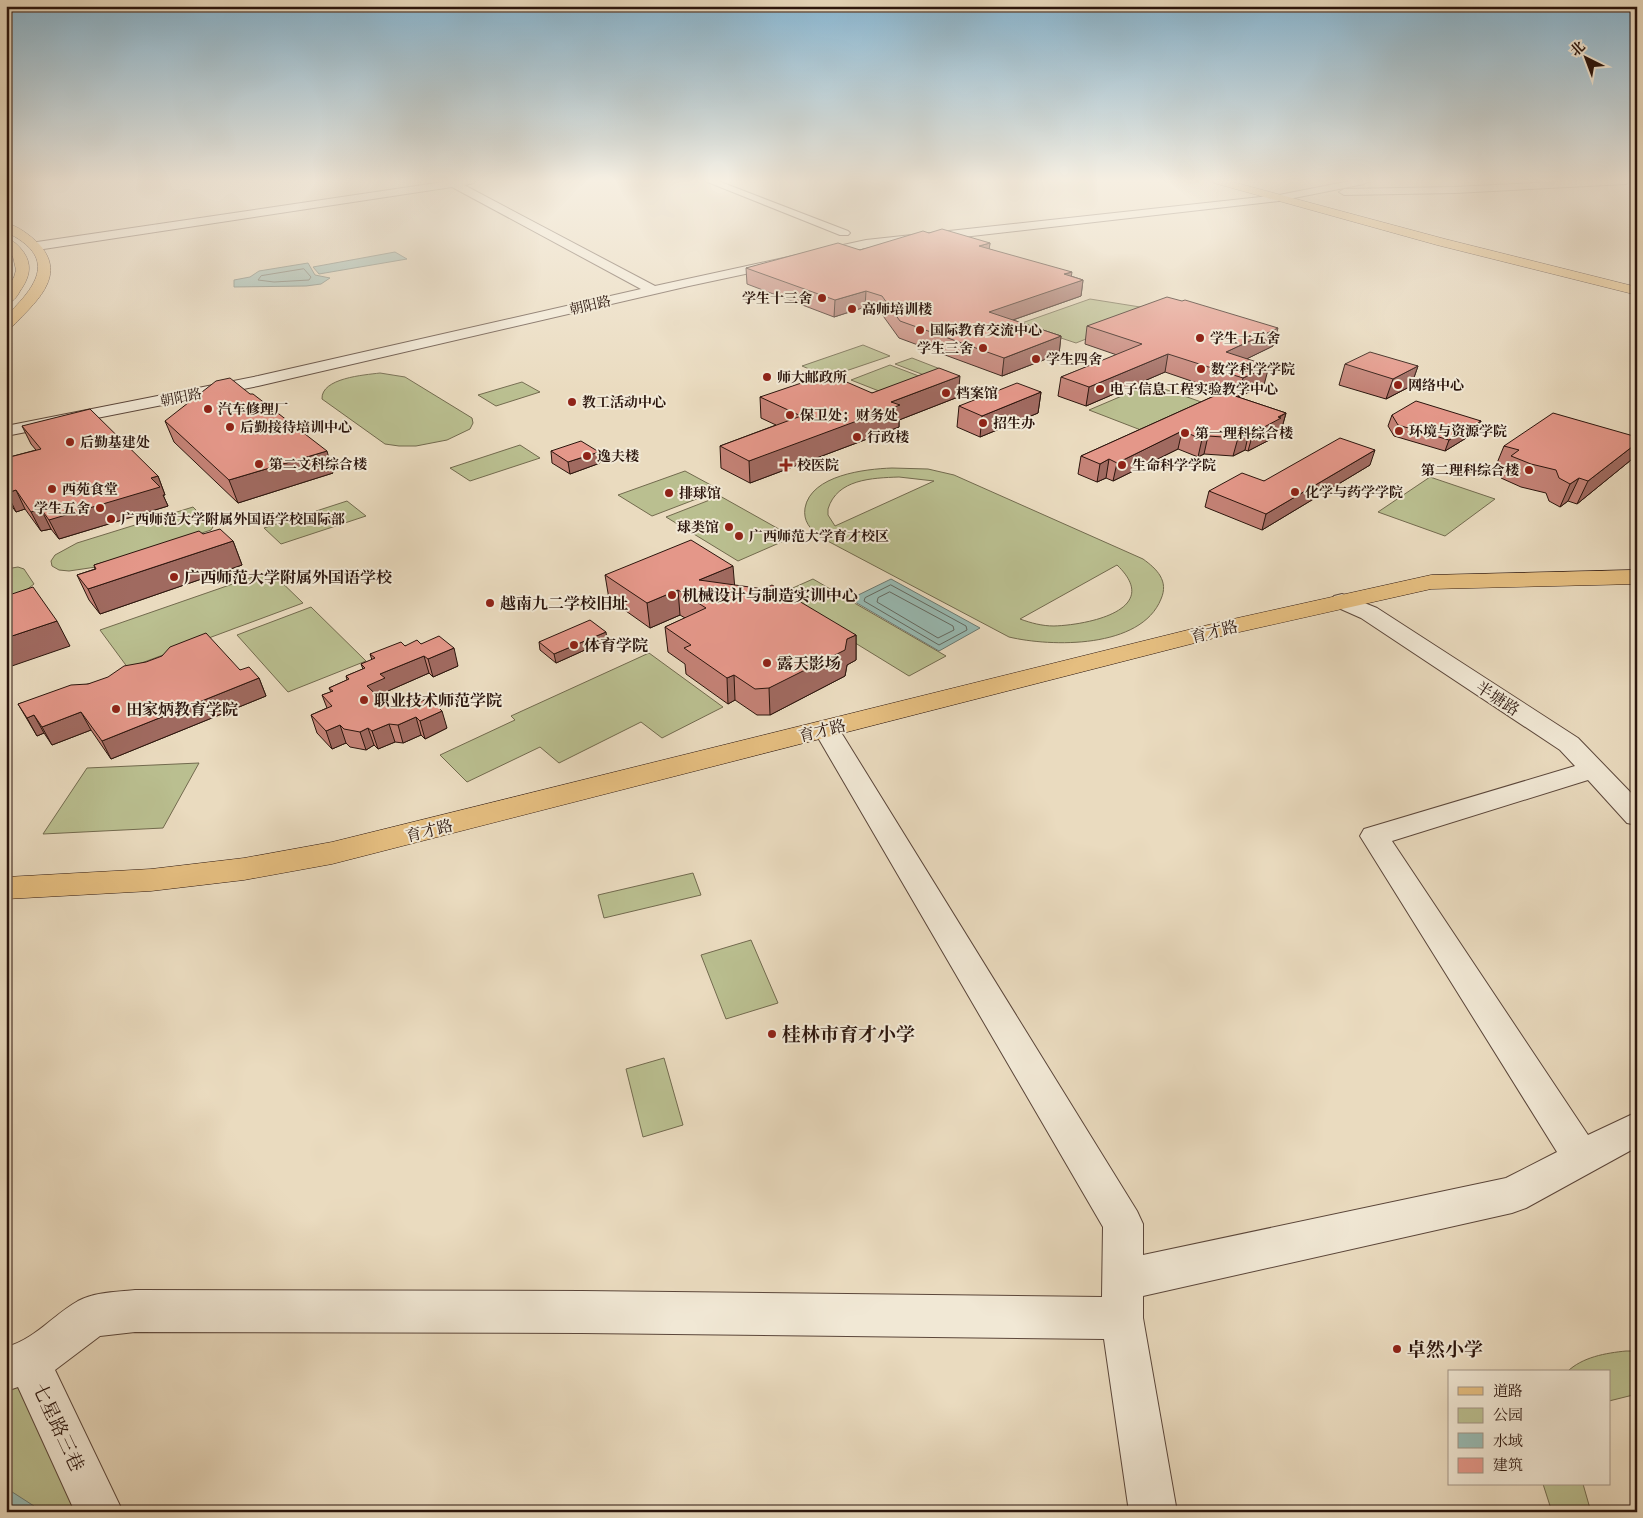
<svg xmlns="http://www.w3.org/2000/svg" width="1643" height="1518" font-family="'IM FELL Double Pica','Noto Serif SC',serif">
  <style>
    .green { fill: #babf90; stroke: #726a4e; fill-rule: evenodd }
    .water { fill: #98bbb4; stroke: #6c7971 }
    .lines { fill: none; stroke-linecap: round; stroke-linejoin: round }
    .shore { stroke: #626860; stroke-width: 1 }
    .minor-casing { stroke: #5b463a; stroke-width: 2 }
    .major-casing { stroke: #2b150d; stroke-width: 1 }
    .minor { fill: #f1e8d5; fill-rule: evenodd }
    .major { fill: #e5be80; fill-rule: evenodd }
    .wall { fill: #c48276; stroke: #2b150d }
    .shaded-wall { fill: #a06a60; stroke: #2b150d }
    .building { fill: #e49789; stroke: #2b150d }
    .poi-dot { fill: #8f2418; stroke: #f1e8d5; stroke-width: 2 }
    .labels { text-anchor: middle; stroke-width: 4; stroke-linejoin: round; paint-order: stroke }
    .far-poi-label { font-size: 14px; font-weight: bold; fill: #2b150d; stroke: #f1e8d5; text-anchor: start }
    .far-street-label { font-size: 14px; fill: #2b150d; stroke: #f1e8d5 }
    .poi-label { font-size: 16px; font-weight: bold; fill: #2b150d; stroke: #f1e8d5; text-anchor: start }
    .street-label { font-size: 16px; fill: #2b150d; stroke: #f1e8d5 }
    .near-poi-label { font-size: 19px; font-weight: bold; fill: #2b150d; stroke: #f1e8d5; text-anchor: start }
    .near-street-label { font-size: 19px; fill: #2b150d; stroke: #f1e8d5 }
  </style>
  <rect width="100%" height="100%" fill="#eadbbf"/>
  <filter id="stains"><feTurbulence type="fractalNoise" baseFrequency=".004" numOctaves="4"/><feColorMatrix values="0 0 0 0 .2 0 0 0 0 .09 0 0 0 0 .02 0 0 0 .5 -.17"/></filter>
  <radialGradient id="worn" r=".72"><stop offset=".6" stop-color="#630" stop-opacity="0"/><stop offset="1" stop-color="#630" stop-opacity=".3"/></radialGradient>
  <g class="green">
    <path d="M 1090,299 L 1159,310 L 1076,343 L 1019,324 Z"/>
    <path d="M 863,345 L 890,356 L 828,377 L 802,366 Z"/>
    <path d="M 912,358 L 948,372 L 932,378 L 895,364 Z"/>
    <path d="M 890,365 L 924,378 L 884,393 L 851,380 Z"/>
    <path d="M 380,373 L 405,377 L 472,418 L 473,423 L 470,429 L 447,440 L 416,446 L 399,446 L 385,444 L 322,399 C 321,378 364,375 380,373 Z"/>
    <path d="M 522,382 L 540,392 L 496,406 L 478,395 Z"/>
    <path d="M 1150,384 L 1207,404 L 1146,432 L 1089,410 Z"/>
    <path d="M 520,445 L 540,458 L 470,481 L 450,468 Z"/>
    <path d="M 892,468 L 928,469 L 954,475 L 1143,559 C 1157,569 1169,581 1161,599 C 1141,649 1051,647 1009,637 L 820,537 C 810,529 803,521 805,508 C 811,475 865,469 892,468 ZM 899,477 L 934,481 L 835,526 L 828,515 L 828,509 C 837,479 872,478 899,477 ZM 1117,565 C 1164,610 1087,625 1054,626 C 1042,626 1031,623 1020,619 Z"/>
    <path d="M 685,471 L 720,490 L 652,516 L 618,495 Z"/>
    <path d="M 1430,477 L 1495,499 L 1445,536 L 1378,512 Z"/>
    <path d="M 720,496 L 793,537 L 738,561 L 666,517 Z"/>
    <path d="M 347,501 L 366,516 L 281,544 L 264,528 Z"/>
    <path d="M 193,507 L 213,527 L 211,530 L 96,567 L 69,571 L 59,570 L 52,566 L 51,561 L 55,555 L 77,543 Z"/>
    <path d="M 18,567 L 24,569 L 34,584 L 25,591 L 6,597 L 6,569 Z"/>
    <path d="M 270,571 L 303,603 L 128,668 L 100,630 Z"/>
    <path d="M 813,579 L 946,656 L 909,676 L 777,595 Z"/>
    <path d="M 311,607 L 366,661 L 288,692 L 237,635 Z"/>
    <path d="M 649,653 L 723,707 L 662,738 L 641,722 L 559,763 L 540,747 L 467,782 L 440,755 L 515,720 L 511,716 Z"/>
    <path d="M 199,763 L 163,828 L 43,834 L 87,768 Z"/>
    <path d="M 693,873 L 701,895 L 604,918 L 598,895 Z"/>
    <path d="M 751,940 L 778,1003 L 726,1019 L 701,955 Z"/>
    <path d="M 664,1058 L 683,1125 L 643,1137 L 626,1069 Z"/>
    <path d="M 1626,1351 L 1637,1351 L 1637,1394 L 1609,1401 L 1609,1372 L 1567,1372 C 1582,1357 1606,1353 1626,1351 Z"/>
    <path d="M 6,1369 L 100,1512 L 6,1512 Z"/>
    <path d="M 1543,1484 L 1583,1484 L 1591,1512 L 1552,1512 Z"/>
  </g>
  <g class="water">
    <path d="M 395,252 L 407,259 L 319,274 L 313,267 Z"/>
    <path d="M 308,263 L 315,275 L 330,278 L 321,284 L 306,286 L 234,287 L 234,280 L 250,277 L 259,271 Z"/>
    <path d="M 891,579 L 980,628 L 939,651 L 850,599 Z"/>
    <path d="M 6,1488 L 34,1506 L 36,1512 L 6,1512 Z"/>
  </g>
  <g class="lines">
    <g class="shore">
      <path d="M 304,269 L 311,277 L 309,280 L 274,282 L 258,280 L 261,276 Z"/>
      <path d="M 891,585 L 966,626 L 967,630 L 939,645 L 864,601 L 865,598 Z"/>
      <path d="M 890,592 L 953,626 L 954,630 L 938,638 L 877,602 L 878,598 Z"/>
    </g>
    <defs>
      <g id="minor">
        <path d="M 450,181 L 475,181 L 474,183 L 464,185 L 655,286 L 866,240 L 1279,195 L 1350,181 L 1369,181 L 1364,184 L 1279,201 L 866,248 L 689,286 L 258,386 L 6,436 L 6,426 L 258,376 L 641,289 L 452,187 L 37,250 L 31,246 L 37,242 Z"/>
        <path d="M 705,181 L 718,181 L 848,231 L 850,233 L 848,235 L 840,235 Z"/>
        <path d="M 1574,181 L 1631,181 L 1626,184 L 1455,193 L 1344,195 L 1339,192 L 1344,189 L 1455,187 Z"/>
        <path d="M 1342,594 L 1377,608 L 1578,738 L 1637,799 L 1637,825 L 1627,823 L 1588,780 L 1392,841 L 1588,1135 L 1637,1112 L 1637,1147 L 1526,1208 L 1512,1213 L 1143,1296 L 1143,1318 L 1177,1512 L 1129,1512 L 1104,1339 L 582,1333 L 135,1332 L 100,1336 L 55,1370 L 123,1512 L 75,1512 L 18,1387 L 6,1391 L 6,1347 C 34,1340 53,1315 78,1301 C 95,1292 116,1292 135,1290 L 582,1291 L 1102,1297 L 1103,1227 L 813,729 L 817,723 L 826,721 L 835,723 L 839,729 L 1137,1211 L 1143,1224 L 1143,1255 L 1506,1178 L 1557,1152 L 1360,836 L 1364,829 L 1575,766 L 1560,750 L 1361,618 L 1334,606 L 1331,601 L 1334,596 Z"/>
      </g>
      <g id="major">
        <path d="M 1213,181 L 1229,181 L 1445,239 L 1637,287 L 1637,295 L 1437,245 L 1214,183 Z"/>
        <path d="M 6,223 C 18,226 30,235 39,244 C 69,277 33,304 11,328 L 6,329 L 6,316 C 38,285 58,257 6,232 Z"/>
        <path d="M 6,238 C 13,240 18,245 22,250 C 33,264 30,277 20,291 C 17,297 13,302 6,304 L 6,291 L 14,277 L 16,270 L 13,257 L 6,249 Z"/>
        <path d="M 1637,570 L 1637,584 L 1431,589 L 1226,635 L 332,864 L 244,880 L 151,891 L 6,899 L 6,877 L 151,869 L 244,858 L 332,842 L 1224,621 L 1431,575 Z"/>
      </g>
    </defs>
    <use href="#minor" class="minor-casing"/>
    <use href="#major" class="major-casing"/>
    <use href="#minor" class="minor"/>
    <use href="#major" class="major"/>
  </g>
  <g class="wall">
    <path d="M 929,233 L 990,243 L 989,249 L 1083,280 L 1081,296 L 1013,320 L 1061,336 L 1059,354 L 1002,376 L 899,338 L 881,313 L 865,307 L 834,317 L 747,284 L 746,268 L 860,250 Z"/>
    <path d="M 1087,326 L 1273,346 L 1246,359 L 1264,385 L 1238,397 L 1165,372 L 1086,406 L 1058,396 L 1061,377 L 1117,355 L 1085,344 Z"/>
    <path d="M 1345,364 L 1418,366 L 1411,386 L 1386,399 L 1339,385 Z"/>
    <path d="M 1041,392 L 1038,413 L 980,437 L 957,427 L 959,406 Z"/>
    <path d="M 1223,392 L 1286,413 L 1281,431 L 1278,432 L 1277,436 L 1248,451 L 1245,450 L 1233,456 L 1204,454 L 1198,457 L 1178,449 L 1113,481 L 1106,478 L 1097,482 L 1078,474 L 1081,456 Z"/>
    <path d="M 872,393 L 958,397 L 899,420 L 899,427 L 750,483 L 721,468 L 720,446 L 776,425 L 761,418 L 760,397 Z"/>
    <path d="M 1392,415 L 1481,421 L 1476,432 L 1445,451 L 1394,436 L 1388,426 Z"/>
    <path d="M 165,421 L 333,473 L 238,503 L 174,442 Z"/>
    <path d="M 22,426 L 158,476 L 165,495 L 163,495 L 168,506 L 59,539 L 51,529 L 41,531 L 25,509 L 16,512 L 6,498 L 6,458 L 36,450 L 31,444 Z"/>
    <path d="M 1637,437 L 1637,449 L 1631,460 L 1577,504 L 1568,501 L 1560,507 L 1549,501 L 1546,493 L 1521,487 L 1501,478 L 1504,471 L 1495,468 L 1504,446 Z"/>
    <path d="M 551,451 L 599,452 L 600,463 L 570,474 L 552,463 Z"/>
    <path d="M 1370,465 L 1262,530 L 1205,507 L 1209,491 L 1264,481 Z"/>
    <path d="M 203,534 L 233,541 L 242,565 L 100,614 L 89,600 L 77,575 L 95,569 L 94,565 Z"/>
    <path d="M 605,575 L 734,585 L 856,635 L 856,660 L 847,665 L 845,676 L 770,715 L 757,715 L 735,700 L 728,704 L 686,674 L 685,664 L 668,652 L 665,627 L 685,618 L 680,615 L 650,628 L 609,599 Z"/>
    <path d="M 607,640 L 556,663 L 540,650 L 539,642 Z"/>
    <path d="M 421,644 L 458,666 L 433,677 L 429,673 L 388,691 L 390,696 L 381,700 L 390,708 L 410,706 L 447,728 L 425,739 L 421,735 L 403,743 L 395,742 L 378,749 L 374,745 L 366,750 L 350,747 L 346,743 L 332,749 L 317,733 L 311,715 L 327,708 L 322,695 L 331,692 L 329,688 L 347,680 L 346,676 L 363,669 L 361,664 L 372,660 L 370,654 L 405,646 Z"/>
    <path d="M 240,670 L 259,678 L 266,696 L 111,759 L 91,730 L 52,745 L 44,733 L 37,736 L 18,704 L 88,684 Z"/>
  </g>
  <g class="shaded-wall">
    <path d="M 990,243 L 988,258 L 979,246 Z"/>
    <path d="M 1072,272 L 1070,284 L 1083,280 L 1081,296 L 987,329 L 989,312 L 1064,274 Z"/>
    <path d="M 866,291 L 865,307 L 834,317 L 835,300 Z"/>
    <path d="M 1278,328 L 1273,346 L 1222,371 L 1226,352 Z"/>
    <path d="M 1061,336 L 1059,354 L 1002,376 L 1004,358 Z"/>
    <path d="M 1168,354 L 1165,372 L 1086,406 L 1089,387 Z"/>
    <path d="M 1269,366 L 1264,385 L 1238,397 L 1243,378 Z"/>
    <path d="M 1418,366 L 1411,386 L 1386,399 L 1393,379 Z"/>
    <path d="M 960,376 L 958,397 L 899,420 L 899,427 L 750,483 L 749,461 L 891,402 Z"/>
    <path d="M 1041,392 L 1038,413 L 980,437 L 982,416 Z"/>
    <path d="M 1286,413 L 1281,431 L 1278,432 L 1277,436 L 1248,451 L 1253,433 Z"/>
    <path d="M 1481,421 L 1476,432 L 1445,451 L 1449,440 Z"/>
    <path d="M 1182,431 L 1178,449 L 1113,481 L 1117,463 Z"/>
    <path d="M 1249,432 L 1245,450 L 1233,456 L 1238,438 Z"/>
    <path d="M 1208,436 L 1204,454 L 1198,457 L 1202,439 Z"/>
    <path d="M 1637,443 L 1637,449 L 1631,460 L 1577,504 L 1588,481 Z"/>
    <path d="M 1375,450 L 1370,465 L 1262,530 L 1266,514 Z"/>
    <path d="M 327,451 L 333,473 L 238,503 L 229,480 Z"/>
    <path d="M 599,452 L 600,463 L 570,474 L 568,462 Z"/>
    <path d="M 1109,459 L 1106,478 L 1097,482 L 1100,464 Z"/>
    <path d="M 158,476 L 165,495 L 163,495 L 168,506 L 59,539 L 49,520 L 151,478 Z"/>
    <path d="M 1579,478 L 1568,501 L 1560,507 L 1570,484 Z"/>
    <path d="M 16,490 L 25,509 L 16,512 L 7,493 Z"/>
    <path d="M 41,509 L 51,529 L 41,531 L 31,512 Z"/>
    <path d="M 233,541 L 242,565 L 100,614 L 88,589 Z"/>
    <path d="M 6,548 L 11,556 L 6,557 Z"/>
    <path d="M 733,566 L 735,590 L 699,580 Z"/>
    <path d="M 678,590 L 680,615 L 650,628 L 647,603 Z"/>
    <path d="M 57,621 L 70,646 L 6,668 L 6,638 Z"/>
    <path d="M 606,632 L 607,640 L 556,663 L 554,654 Z"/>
    <path d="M 856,635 L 856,660 L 847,665 L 845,676 L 770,715 L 769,688 L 847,639 Z"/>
    <path d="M 454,648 L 458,666 L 433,677 L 428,659 Z"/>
    <path d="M 424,656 L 429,673 L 388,691 L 390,696 L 372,703 L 367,686 L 380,674 Z"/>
    <path d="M 734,675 L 735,700 L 728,704 L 727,678 Z"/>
    <path d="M 259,678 L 266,696 L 111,759 L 102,741 Z"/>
    <path d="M 442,711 L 447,728 L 425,739 L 420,721 Z"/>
    <path d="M 81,712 L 91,730 L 52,745 L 42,727 Z"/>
    <path d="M 34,715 L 44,733 L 37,736 L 27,718 Z"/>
    <path d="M 416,717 L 421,735 L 403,743 L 398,725 Z"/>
    <path d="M 389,724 L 395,742 L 378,749 L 372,731 Z"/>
    <path d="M 340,725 L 346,743 L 332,749 L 326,731 Z"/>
    <path d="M 368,728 L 374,745 L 366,750 L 360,732 Z"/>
  </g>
  <g class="building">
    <path d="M 942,229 L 990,243 L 979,246 L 1072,272 L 1064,274 L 1083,280 L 989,312 L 1061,336 L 1004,358 L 900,321 L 882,296 L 866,291 L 835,300 L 746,268 L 838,243 L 860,250 L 923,231 L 929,233 Z"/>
    <path d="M 1167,297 L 1182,301 L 1185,300 L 1278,328 L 1226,352 L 1269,366 L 1243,378 L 1168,354 L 1089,387 L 1061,377 L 1142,344 L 1087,326 Z"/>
    <path d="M 1370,352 L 1418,366 L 1393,379 L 1345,364 Z"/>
    <path d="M 939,368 L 960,376 L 891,402 L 900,405 L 749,461 L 720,446 L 801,416 L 760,397 L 828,374 L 872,393 Z"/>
    <path d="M 230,378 L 250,394 L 253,394 L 327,451 L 229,480 L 165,421 L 216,381 Z"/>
    <path d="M 1017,383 L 1041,392 L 982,416 L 959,406 Z"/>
    <path d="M 1223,392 L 1286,413 L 1278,417 L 1281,418 L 1253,433 L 1249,432 L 1238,438 L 1208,436 L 1202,439 L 1182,431 L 1117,463 L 1109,459 L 1100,464 L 1081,456 Z"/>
    <path d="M 1416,401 L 1481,421 L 1449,440 L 1398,425 L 1392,415 Z"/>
    <path d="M 90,409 L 158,476 L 151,478 L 160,487 L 49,520 L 41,509 L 31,512 L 16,490 L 7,493 L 6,492 L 6,458 L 41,449 L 22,426 Z"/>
    <path d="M 1553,413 L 1637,437 L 1637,443 L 1588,481 L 1579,478 L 1570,484 L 1559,478 L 1556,470 L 1531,464 L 1511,456 L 1519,450 L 1504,446 Z"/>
    <path d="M 1340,438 L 1375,450 L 1266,514 L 1209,491 L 1242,473 L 1264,481 Z"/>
    <path d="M 581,441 L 599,452 L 568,462 L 551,451 Z"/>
    <path d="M 220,529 L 233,541 L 88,589 L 77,575 L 96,569 L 94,565 L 199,531 L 203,534 Z"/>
    <path d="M 691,540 L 733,566 L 699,580 L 764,589 L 772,585 L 856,635 L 847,639 L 845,650 L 769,688 L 755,689 L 734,675 L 727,678 L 684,648 L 691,645 L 665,627 L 706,608 L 678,590 L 647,603 L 605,575 Z"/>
    <path d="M 33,587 L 57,621 L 6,638 L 6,596 Z"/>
    <path d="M 590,620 L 606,632 L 554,654 L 539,642 Z"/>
    <path d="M 206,633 L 240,670 L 249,667 L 259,678 L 102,741 L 81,712 L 42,727 L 34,715 L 27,718 L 18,704 L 71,685 L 88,684 L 108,677 L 124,666 L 146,662 L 162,656 L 170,647 Z"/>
    <path d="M 439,636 L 454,648 L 428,659 L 424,656 L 380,674 L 385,678 L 367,686 L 390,708 L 405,702 L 410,706 L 429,698 L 442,711 L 420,721 L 416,717 L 398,725 L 389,724 L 372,731 L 368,728 L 360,732 L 344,729 L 340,725 L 326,731 L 311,715 L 332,706 L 322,695 L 333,691 L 329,688 L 349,679 L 346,676 L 365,668 L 361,664 L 375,658 L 370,654 L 401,642 L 405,646 L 417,640 L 421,644 Z"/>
  </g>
  <linearGradient id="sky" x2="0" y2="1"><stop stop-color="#88b7d3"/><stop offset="0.46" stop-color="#f6efe2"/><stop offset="1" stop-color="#f6efe2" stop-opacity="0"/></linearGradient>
  <rect width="1643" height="393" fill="url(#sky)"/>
  <g class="poi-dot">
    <circle cx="822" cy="298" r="5"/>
    <circle cx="852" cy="309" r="5"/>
    <circle cx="920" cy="330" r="5"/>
    <circle cx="1200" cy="338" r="5"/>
    <circle cx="983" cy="348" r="5"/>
    <circle cx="1036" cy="359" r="5"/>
    <circle cx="1201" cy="369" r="5"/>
    <circle cx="767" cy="377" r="5"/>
    <circle cx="1398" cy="385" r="5"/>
    <circle cx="1100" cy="389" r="5"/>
    <circle cx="946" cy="393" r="5"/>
    <circle cx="572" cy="402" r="5"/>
    <circle cx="208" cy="409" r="5"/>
    <circle cx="790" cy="415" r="5"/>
    <circle cx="983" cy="423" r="5"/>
    <circle cx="230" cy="427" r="5"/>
    <circle cx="1399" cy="431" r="5"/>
    <circle cx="1185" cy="433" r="5"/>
    <circle cx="857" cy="437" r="5"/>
    <circle cx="70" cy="442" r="5"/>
    <circle cx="587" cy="456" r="5"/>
    <circle cx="259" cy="464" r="5"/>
    <path d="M783.5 457.5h5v5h5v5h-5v5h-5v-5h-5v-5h5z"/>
    <circle cx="1122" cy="465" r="5"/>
    <circle cx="1529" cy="470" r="5"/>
    <circle cx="52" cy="489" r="5"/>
    <circle cx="1295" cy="492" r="5"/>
    <circle cx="669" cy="493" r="5"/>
    <circle cx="100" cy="508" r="5"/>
    <circle cx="111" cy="519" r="5"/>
    <circle cx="729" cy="527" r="5"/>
    <circle cx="739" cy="536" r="5"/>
    <circle cx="174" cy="577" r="5"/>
    <circle cx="672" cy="595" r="5"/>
    <circle cx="490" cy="603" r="5"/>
    <circle cx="574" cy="645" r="5"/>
    <circle cx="767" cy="663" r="5"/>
    <circle cx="364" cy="700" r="5"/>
    <circle cx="116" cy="709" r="5"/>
    <circle cx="772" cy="1034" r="5"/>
    <circle cx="1397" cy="1349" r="5"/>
  </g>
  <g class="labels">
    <g class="far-poi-label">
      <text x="812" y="303" text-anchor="end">学生十三舍</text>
      <text x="862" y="314">高师培训楼</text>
      <text x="930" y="335">国际教育交流中心</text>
      <text x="1210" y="343">学生十五舍</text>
      <text x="973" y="353" text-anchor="end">学生三舍</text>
      <text x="1046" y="364">学生四舍</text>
      <text x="1211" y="374">数学科学学院</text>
      <text x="777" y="382">师大邮政所</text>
      <text x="1408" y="390">网络中心</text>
      <text x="1110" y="394">电子信息工程实验教学中心</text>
      <text x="956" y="398">档案馆</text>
      <text x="582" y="407">教工活动中心</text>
      <text x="218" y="414">汽车修理厂</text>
      <text x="800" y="420">保卫处；财务处</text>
      <text x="993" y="428">招生办</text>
      <text x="240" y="432">后勤接待培训中心</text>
      <text x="1409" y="436">环境与资源学院</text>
      <text x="1195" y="438">第一理科综合楼</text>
      <text x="867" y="442">行政楼</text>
      <text x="80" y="447">后勤基建处</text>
      <text x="597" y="461">逸夫楼</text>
      <text x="269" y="469">第二文科综合楼</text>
      <text x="797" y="470">校医院</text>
      <text x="1132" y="470">生命科学学院</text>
      <text x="1519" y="475" text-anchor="end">第二理科综合楼</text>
      <text x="62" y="494">西苑食堂</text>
      <text x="1305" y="497">化学与药学学院</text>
      <text x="679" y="498">排球馆</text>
      <text x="90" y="513" text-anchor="end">学生五舍</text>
      <text x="121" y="524">广西师范大学附属外国语学校国际部</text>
      <text x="719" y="532" text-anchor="end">球类馆</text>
      <text x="749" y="541">广西师范大学育才校区</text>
    </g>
    <g class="far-street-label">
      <text transform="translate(590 305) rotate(-13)" y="5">朝阳路</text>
      <text transform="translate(181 397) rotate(-11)" y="5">朝阳路</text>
    </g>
    <g class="poi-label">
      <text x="184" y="583">广西师范大学附属外国语学校</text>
      <text x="682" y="601">机械设计与制造实训中心</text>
      <text x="500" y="609">越南九二学校旧址</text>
      <text x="584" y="651">体育学院</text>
      <text x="777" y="669">露天影场</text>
      <text x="374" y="706">职业技术师范学院</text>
      <text x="126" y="715">田家炳教育学院</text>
    </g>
    <g class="street-label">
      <text transform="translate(1214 631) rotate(-14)" y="6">育才路</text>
      <text transform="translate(1498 698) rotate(33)" y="6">半塘路</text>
      <text transform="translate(822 730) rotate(-14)" y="6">育才路</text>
      <text transform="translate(429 830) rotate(-14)" y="6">育才路</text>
    </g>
    <g class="near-poi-label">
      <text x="782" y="1041">桂林市育才小学</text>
      <text x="1407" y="1356">卓然小学</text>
    </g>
    <g class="near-street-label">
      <text transform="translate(59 1427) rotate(65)" y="7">七星路三巷</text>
    </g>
  </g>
  <rect width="1643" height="1518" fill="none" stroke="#eadbbf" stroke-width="25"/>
  <rect x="8" y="8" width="1628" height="1503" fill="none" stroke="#2b150d" stroke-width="2.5"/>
  <rect x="12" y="12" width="1618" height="1493" fill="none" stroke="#2b150d"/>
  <rect x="1448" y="1370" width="162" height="115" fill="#f1e8d5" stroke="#a29485"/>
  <rect x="1458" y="1387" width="25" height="8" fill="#e5be80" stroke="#a29485"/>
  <text x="1493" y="1396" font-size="15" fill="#2b150d">道路</text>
  <rect x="1458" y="1408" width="25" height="15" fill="#babf90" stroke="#a29485"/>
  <text x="1493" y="1420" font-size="15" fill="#2b150d">公园</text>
  <rect x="1458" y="1433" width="25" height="15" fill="#98bbb4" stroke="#a29485"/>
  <text x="1493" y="1446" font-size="15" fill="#2b150d">水域</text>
  <rect x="1458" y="1458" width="25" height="15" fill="#e49789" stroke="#a29485"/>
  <text x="1493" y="1470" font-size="15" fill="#2b150d">建筑</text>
  <g transform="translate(1586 58) rotate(318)" stroke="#f1e8d5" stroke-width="4" paint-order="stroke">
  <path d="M0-4L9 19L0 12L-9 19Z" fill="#2b150d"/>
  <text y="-8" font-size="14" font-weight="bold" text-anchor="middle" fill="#2b150d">北</text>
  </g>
  <rect width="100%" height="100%" filter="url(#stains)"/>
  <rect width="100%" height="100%" fill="url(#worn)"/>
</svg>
